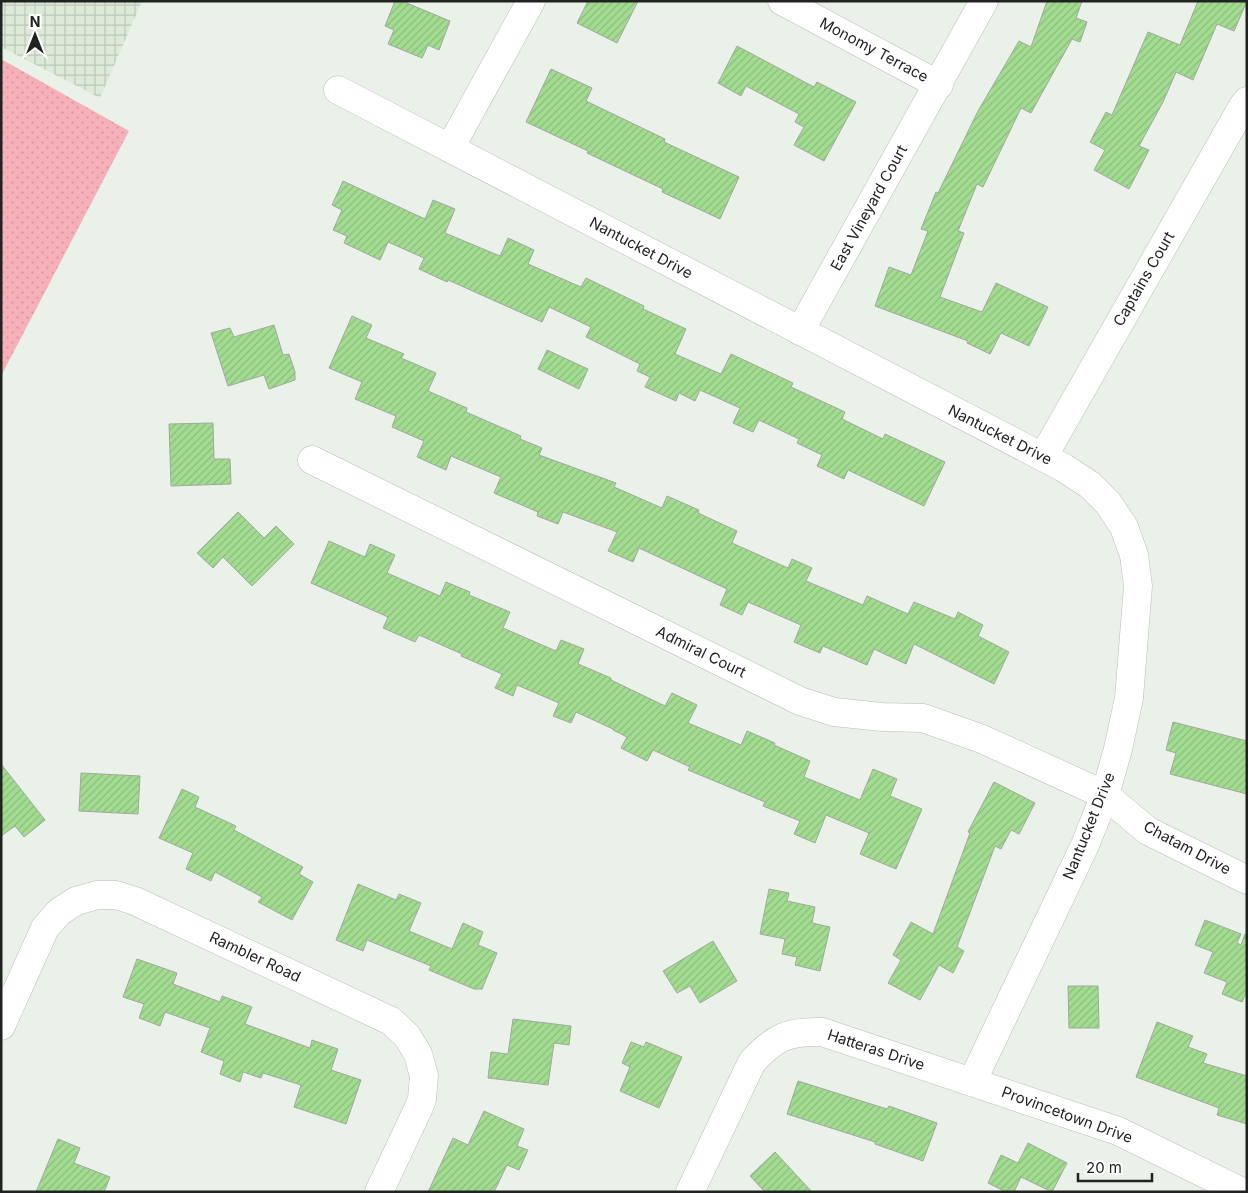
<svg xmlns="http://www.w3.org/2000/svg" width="1248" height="1193" font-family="Inter,sans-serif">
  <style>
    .industrial { fill: url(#industrial-grid) }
    .grass { fill: url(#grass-dots) }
    .building { fill: url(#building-hatch); stroke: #a2a8a0 }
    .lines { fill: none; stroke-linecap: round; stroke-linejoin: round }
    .minor-casing { stroke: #b7beb5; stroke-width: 29 }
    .minor { stroke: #fff; stroke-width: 28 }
    .labels { text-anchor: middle; stroke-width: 4; stroke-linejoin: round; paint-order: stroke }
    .street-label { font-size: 15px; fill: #212320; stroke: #fff }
  </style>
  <defs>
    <pattern id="industrial-grid" width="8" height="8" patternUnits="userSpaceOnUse" patternTransform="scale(1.25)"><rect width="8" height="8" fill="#dde9d9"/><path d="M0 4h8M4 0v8" fill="none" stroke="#bdc8ba"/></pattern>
    <pattern id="grass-dots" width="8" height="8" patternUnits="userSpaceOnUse" patternTransform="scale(1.25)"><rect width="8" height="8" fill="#f6b0b7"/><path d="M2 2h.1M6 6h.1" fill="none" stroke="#d3979d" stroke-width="1.8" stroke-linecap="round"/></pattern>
    <pattern id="building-hatch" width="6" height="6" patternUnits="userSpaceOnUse" patternTransform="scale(1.25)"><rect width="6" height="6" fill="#a2dc90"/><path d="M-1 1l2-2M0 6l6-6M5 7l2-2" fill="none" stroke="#8bbc7c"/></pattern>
  </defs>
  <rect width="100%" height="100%" fill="#eaf1e8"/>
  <path class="industrial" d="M 1,1 L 142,1 L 100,98 L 1,47 Z"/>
  <path class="grass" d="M 1,59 L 129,131 L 1,376 Z"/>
  <g class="building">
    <path d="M 395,1 L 402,1 L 450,21 L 439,50 L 428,45 L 422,58 L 388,44 L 394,30 L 385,26 Z"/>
    <path d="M 588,1 L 638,1 L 617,43 L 577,23 Z"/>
    <path d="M 1047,1 L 1082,1 L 1076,18 L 1087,22 L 1080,42 L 1072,39 L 1031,113 L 1021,108 L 983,187 L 977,184 L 958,231 L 964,233 L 940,297 L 982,312 L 996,283 L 1048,307 L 1029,346 L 1001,333 L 990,354 L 967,343 L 968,341 L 875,306 L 889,267 L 911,275 L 928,231 L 921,229 L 936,192 L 938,193 L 978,111 L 1019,41 L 1031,47 Z"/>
    <path d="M 1198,1 L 1247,1 L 1234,31 L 1217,24 L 1193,80 L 1176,72 L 1163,102 L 1139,146 L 1149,150 L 1129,189 L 1094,170 L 1105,150 L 1090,142 L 1106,112 L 1112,115 L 1148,32 L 1180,45 Z"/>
    <path d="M 737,46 L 814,87 L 817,82 L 856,102 L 824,161 L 794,145 L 804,127 L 795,122 L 799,114 L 746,86 L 741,96 L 718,83 Z"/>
    <path d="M 551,69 L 592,88 L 586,101 L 665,139 L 664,142 L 739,177 L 720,219 L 662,192 L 663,189 L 587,153 L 588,151 L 526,122 Z"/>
    <path d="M 343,181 L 425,219 L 433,200 L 455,209 L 445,233 L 500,256 L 508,238 L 534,250 L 528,264 L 581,287 L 586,278 L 644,306 L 643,309 L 686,329 L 675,354 L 721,374 L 731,354 L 793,383 L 791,387 L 845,412 L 842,419 L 883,439 L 885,434 L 945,462 L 924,506 L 848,470 L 844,479 L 817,466 L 822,455 L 797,443 L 799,439 L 759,420 L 753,432 L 733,423 L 740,408 L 700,390 L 695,401 L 679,393 L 676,401 L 645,387 L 650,377 L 637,371 L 640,364 L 586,337 L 591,327 L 549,307 L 542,322 L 448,280 L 447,282 L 419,269 L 424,258 L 388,242 L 380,260 L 344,243 L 347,236 L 333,230 L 342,210 L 332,205 Z"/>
    <path d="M 352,316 L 372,325 L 366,338 L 404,354 L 401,358 L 436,373 L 428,391 L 467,408 L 466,412 L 521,436 L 520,439 L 542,448 L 539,455 L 616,483 L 614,487 L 662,508 L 667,496 L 699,510 L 698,513 L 737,531 L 732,543 L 788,568 L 792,559 L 812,568 L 806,581 L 863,605 L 867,596 L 908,614 L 914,602 L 955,619 L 958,612 L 983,625 L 978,636 L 1009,652 L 994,684 L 914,644 L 906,664 L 874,649 L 867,665 L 823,646 L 820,653 L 794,642 L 801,625 L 748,602 L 742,615 L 720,605 L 727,589 L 639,548 L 633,562 L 608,551 L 617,532 L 563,512 L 558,524 L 537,516 L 538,512 L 494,493 L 501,477 L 451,456 L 446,470 L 417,457 L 424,441 L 392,427 L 396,416 L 355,399 L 362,382 L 329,368 Z"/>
    <path d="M 274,325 L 283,355 L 289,354 L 295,372 L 295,380 L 269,389 L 264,375 L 228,386 L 211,333 L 230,328 L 234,337 Z"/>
    <path d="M 547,350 L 588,369 L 579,389 L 538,369 Z"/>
    <path d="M 213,423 L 214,459 L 230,459 L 231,484 L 171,486 L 169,424 Z"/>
    <path d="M 238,512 L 264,538 L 276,526 L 294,544 L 252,586 L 223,557 L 213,568 L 197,553 Z"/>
    <path d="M 329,541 L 365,557 L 370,544 L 395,555 L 387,573 L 440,596 L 446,582 L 470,592 L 469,595 L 510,612 L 503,628 L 556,651 L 561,640 L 584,649 L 578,664 L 611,678 L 611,680 L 665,706 L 672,693 L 697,705 L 688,723 L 741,745 L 747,731 L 775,743 L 774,745 L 810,761 L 804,777 L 860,800 L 873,769 L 897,779 L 890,796 L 922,809 L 896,869 L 860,854 L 869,833 L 826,815 L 815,843 L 794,834 L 800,821 L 763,806 L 765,802 L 688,770 L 690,767 L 653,750 L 647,761 L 621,748 L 627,737 L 613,730 L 613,729 L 576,712 L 571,723 L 553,716 L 559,703 L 517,685 L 513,696 L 495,688 L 502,674 L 461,656 L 462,654 L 419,635 L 415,642 L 383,628 L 388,617 L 311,583 Z"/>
    <path d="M 1173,722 L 1247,741 L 1247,794 L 1170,774 L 1176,753 L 1166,750 Z"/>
    <path d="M 1,764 L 45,820 L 24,837 L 15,826 L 1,836 Z"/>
    <path d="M 81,773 L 140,776 L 138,814 L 79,811 Z"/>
    <path d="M 994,782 L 1035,803 L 1019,834 L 1011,830 L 1001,849 L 995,846 L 957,947 L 964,951 L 953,973 L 939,965 L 920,1000 L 888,983 L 901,960 L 893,955 L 911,922 L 933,934 L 970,833 L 968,832 Z"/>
    <path d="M 182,789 L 199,797 L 195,807 L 236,826 L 234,830 L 303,867 L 299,874 L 313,882 L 292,920 L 258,902 L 262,897 L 215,872 L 211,881 L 186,869 L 193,853 L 159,838 Z"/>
    <path d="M 358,884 L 396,900 L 399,894 L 421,903 L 409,931 L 452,949 L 463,923 L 483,932 L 478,945 L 497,953 L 482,989 L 474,989 L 429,970 L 431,966 L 367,940 L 363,951 L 336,940 Z"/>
    <path d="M 769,889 L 789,893 L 787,901 L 815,907 L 812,923 L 830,927 L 820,971 L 795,965 L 797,957 L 782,954 L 785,939 L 760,934 Z"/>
    <path d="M 1205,920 L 1241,934 L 1237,943 L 1241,945 L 1245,934 L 1247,935 L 1247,991 L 1242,1002 L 1222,994 L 1227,982 L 1204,973 L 1213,952 L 1195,945 Z"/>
    <path d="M 713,941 L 737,981 L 700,1003 L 690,986 L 677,993 L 663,971 Z"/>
    <path d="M 137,959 L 177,973 L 173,984 L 220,1002 L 222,996 L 252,1007 L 245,1024 L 310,1048 L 312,1040 L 338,1049 L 331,1070 L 361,1080 L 346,1124 L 294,1107 L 301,1085 L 263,1073 L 261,1078 L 243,1072 L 240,1082 L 220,1074 L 224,1061 L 201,1052 L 210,1028 L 165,1012 L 160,1026 L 139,1018 L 144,1004 L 123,997 Z"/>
    <path d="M 1068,986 L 1098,986 L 1099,1028 L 1069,1028 Z"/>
    <path d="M 513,1019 L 571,1026 L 569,1045 L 554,1043 L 548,1085 L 488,1078 L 491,1052 L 508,1054 Z"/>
    <path d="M 1157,1022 L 1193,1036 L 1188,1047 L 1207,1054 L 1203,1063 L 1247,1076 L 1247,1124 L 1217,1115 L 1219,1108 L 1136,1077 Z"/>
    <path d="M 631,1042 L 644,1047 L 646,1042 L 682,1057 L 659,1108 L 620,1091 L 630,1067 L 622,1063 Z"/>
    <path d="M 798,1081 L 887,1109 L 889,1106 L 937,1123 L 923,1161 L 875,1144 L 875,1142 L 787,1114 Z"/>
    <path d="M 484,1111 L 524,1129 L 517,1146 L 528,1150 L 519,1170 L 507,1165 L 494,1192 L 428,1192 L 453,1138 L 468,1145 Z"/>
    <path d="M 58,1139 L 80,1148 L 74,1163 L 110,1177 L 104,1192 L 36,1192 Z"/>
    <path d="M 1028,1143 L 1067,1163 L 1052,1192 L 1021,1177 L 1014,1192 L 1006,1192 L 988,1183 L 1001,1155 L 1018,1163 Z"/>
    <path d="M 775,1152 L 812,1192 L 765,1192 L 750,1176 Z"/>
  </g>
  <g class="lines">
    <defs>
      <g id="minor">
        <path d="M 782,1 L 939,85"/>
        <path d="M 338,90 L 1064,468 L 1090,485 L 1108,503 L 1124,527 L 1134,555 L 1138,586 L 1129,698 L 1118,749 L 1105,795 L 1085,845 L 972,1082"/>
        <path d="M 450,148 L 531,1"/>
        <path d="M 800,331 L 984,1"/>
        <path d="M 1043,457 L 1243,106 L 1247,101"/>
        <path d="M 312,460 L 800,701 L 834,712 L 882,717 L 923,718 L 982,739 L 1105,795 L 1148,831 L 1247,880"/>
        <path d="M 1,1026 L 45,928 L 59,912 L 76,901 L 97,895 L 116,895 L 135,901 L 391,1021 L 407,1036 L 418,1054 L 424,1076 L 422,1099 L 419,1107 L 379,1192"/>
        <path d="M 690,1192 L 752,1062 C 775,1037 788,1031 822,1032 L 1118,1131 L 1242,1192"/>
      </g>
    </defs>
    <use href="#minor" class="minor-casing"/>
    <use href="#minor" class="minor"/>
  </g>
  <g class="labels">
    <g class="street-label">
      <text transform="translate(874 50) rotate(28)" y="5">Monomy Terrace</text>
      <text transform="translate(869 208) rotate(-61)" y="5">East Vineyard Court</text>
      <text transform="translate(641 248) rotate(28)" y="5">Nantucket Drive</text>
      <text transform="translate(1144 279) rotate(-60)" y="5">Captains Court</text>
      <text transform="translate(1000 435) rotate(27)" y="5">Nantucket Drive</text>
      <text transform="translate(701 652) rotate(26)" y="5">Admiral Court</text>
      <text transform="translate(1089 826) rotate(-68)" y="5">Nantucket Drive</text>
      <text transform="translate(1187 848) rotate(28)" y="5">Chatam Drive</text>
      <text transform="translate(255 957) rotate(25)" y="5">Rambler Road</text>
      <text transform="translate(876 1050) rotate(18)" y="5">Hatteras Drive</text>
      <text transform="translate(1067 1115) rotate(20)" y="5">Provincetown Drive</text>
    </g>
  </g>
  <rect width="1248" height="1193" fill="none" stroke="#212320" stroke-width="5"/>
  <g transform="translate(35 35)" stroke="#ffffff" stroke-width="4" paint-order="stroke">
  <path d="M0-4L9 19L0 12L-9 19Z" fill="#212320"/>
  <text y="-8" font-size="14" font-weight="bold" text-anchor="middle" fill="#212320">N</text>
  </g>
  <path d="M1078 1173v8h74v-8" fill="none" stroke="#212320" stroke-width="2.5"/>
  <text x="1086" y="1173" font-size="15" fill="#212320" stroke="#ffffff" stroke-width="4" paint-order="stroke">20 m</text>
</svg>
